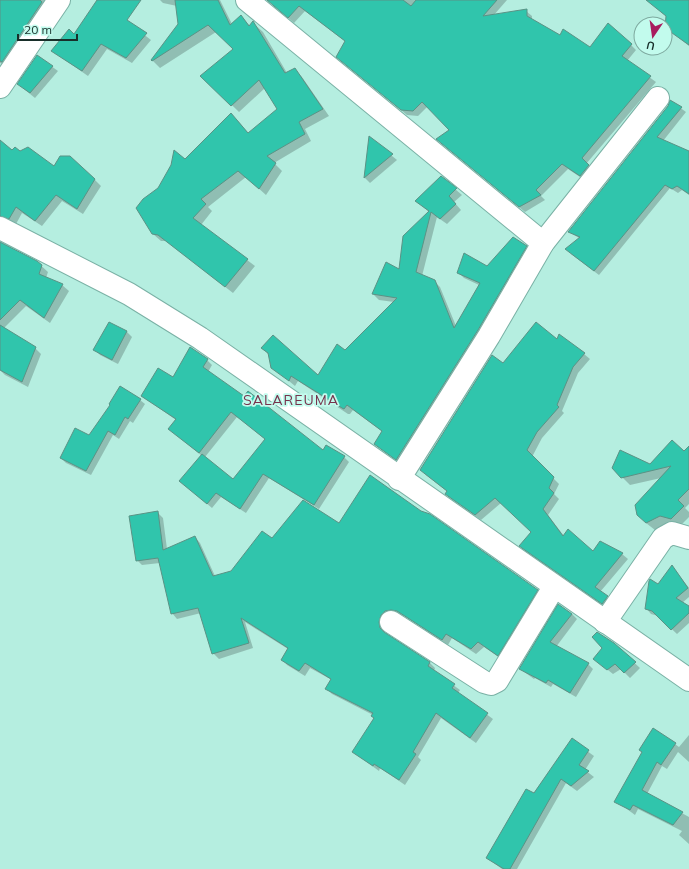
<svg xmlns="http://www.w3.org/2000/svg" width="689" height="869" font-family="Mulish,sans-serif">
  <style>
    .shadow { fill: #0003; fill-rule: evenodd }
    .building { fill: #30c5ac; stroke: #5b9285 }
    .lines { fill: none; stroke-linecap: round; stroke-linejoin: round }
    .street-casing { stroke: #7ab1a5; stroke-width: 24 }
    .street { stroke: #fff; stroke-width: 22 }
    .labels { text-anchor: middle; stroke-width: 3.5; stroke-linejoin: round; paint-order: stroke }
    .quarter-label { font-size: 14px; letter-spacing: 1px; fill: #77334d; stroke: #c2fbed }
  </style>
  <rect width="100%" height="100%" fill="#b5eee0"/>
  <g class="shadow">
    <path d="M 7,0 L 53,0 L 8,66 L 0,63 L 0,3 Z"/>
    <path d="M 103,0 L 136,0 L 124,19 L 151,40 L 132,63 L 107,49 L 88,76 L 52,51 L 75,35 Z"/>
    <path d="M 160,0 L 220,0 L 232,24 L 241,16 L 250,26 L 253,23 L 263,32 L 287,73 L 294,69 L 302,77 L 329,116 L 305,129 L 311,141 L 274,163 L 282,171 L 266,195 L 246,177 L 208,207 L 212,211 L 201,225 L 255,266 L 233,293 L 166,241 L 161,241 L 153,234 L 159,189 L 185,161 L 238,121 L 249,134 L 278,110 L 265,88 L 239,112 L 202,76 L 234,49 L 216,32 L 160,68 L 152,60 L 179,24 L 177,6 L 163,3 Z"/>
    <path d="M 274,0 L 507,0 L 493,16 L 526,11 L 532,16 L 532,20 L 560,36 L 590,48 L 631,45 L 636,50 L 627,61 L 656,82 L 586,164 L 594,171 L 586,181 L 568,169 L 541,196 L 545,200 L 525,212 L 443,144 L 450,130 L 428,106 L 418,116 L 407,115 L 343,62 L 346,42 L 305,11 L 294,23 L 277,8 Z"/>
    <path d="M 647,0 L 689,0 L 689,46 L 665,27 L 667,17 Z"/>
    <path d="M 37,56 L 58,71 L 35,98 L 24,89 Z"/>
    <path d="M 671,101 L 686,112 L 663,141 L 689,152 L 689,195 L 682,190 L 678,193 L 670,188 L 599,275 L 571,254 L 579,238 L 569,232 L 669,106 Z"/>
    <path d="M 370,138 L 397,160 L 370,183 L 365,178 Z"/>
    <path d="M 0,142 L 12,151 L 20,153 L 54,167 L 94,179 L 101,186 L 83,214 L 62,201 L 42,226 L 22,213 L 16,224 L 0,223 Z"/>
    <path d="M 441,177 L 462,195 L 454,202 L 461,210 L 447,224 L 437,217 L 422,276 L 434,281 L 440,287 L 456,326 L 479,285 L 464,278 L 458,272 L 487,267 L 526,247 L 532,253 L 402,465 L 375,444 L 383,432 L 353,410 L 350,414 L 348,414 L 298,381 L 295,386 L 272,367 L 269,355 L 262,348 L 318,377 L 346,351 L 394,302 L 379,300 L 373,294 L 400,271 L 429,212 L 416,201 Z"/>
    <path d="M 0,243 L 37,262 L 48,272 L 46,278 L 62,285 L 69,291 L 50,323 L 26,306 L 4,328 L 35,348 L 41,354 L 28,387 L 5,375 L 0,370 Z"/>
    <path d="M 109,323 L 127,332 L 132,337 L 118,364 L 100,355 L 95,350 Z"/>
    <path d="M 557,341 L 584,354 L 590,359 L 578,373 L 562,411 L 564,413 L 542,438 L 532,457 L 559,484 L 554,494 L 559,499 L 548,515 L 564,536 L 593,552 L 600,543 L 622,554 L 628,559 L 600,592 L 613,602 L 608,609 L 525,551 L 520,546 L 532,532 L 501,503 L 481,520 L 451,499 L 446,494 L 448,492 L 426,475 L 503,364 Z"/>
    <path d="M 207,360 L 212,365 L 208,372 L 323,451 L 344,457 L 349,462 L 319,509 L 269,478 L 246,513 L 221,497 L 212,508 L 186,486 L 202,456 L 169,429 L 176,420 L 142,396 ZM 237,417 L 266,440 L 233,480 L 205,457 Z"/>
    <path d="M 140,400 L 145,404 L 133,423 L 130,421 L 119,439 L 113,435 L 91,475 L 66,463 L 61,458 L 89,436 L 112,405 Z"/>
    <path d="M 689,457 L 689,504 L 685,508 L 689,512 L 689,517 L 680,526 L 668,524 L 655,530 L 646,523 L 661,478 L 630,485 L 613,468 L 651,465 Z"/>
    <path d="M 157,512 L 163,518 L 167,549 L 195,537 L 200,543 L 215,576 L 231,572 L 272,540 L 340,524 L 537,590 L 543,596 L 503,660 L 484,647 L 476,654 L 452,638 L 448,645 L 404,616 L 397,614 L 383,628 L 385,634 L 430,663 L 435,668 L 434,671 L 460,690 L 458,693 L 493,719 L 476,743 L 441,718 L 418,757 L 421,760 L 405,785 L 380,768 L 379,771 L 353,752 L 375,718 L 373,715 L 332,694 L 327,689 L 332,680 L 310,668 L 305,676 L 287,665 L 282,659 L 288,649 L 245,622 L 253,648 L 219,659 L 213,653 L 201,613 L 177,619 L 172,613 L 160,563 L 142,565 L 137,560 Z"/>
    <path d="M 672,566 L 689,588 L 689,597 L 682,603 L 689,607 L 689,623 L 677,634 L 658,616 L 651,614 L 646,608 L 658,585 Z"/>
    <path d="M 572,614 L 577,619 L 556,647 L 588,664 L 593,669 L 576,697 L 553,684 L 551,687 L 535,678 L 534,679 L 520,669 Z"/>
    <path d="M 614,644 L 640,668 L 630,678 L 621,669 L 613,674 L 594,659 L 603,648 Z"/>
    <path d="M 654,729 L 679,747 L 689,735 L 689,762 L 678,752 L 667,769 L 662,766 L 647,794 L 689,817 L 689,844 L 679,835 L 682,831 L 638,809 L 635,815 L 616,801 L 643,753 L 640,750 Z"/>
    <path d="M 572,740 L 594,756 L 585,770 L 594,777 L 577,791 L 566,783 L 517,869 L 502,869 L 487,858 Z"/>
  </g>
  <g class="building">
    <path d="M 0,0 L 40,0 L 42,2 L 2,62 L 0,61 Z"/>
    <path d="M 97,0 L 141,0 L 127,20 L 147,33 L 126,58 L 101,44 L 82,71 L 51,51 L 69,29 L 74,34 Z"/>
    <path d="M 175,0 L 218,0 L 230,25 L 241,15 L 249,26 L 253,21 L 285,73 L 295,68 L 323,109 L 299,122 L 305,134 L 267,156 L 276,163 L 259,189 L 238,171 L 201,199 L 206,204 L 193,218 L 248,259 L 225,287 L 158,235 L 152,234 L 136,208 L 143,199 L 158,188 L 171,165 L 174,150 L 185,159 L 231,113 L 248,133 L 277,109 L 259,80 L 231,106 L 200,76 L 233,49 L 208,25 L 152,61 L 151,60 L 178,24 Z"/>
    <path d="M 267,0 L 403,0 L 411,6 L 416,0 L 497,0 L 483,16 L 527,9 L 527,16 L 560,35 L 563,29 L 590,47 L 608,23 L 632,44 L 622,56 L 651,76 L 582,158 L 589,165 L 580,176 L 562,164 L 536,190 L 541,195 L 519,207 L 436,139 L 449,130 L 422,102 L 413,111 L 401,110 L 336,57 L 345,41 L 299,6 L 288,18 Z"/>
    <path d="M 646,0 L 689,0 L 689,45 L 665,28 L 666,16 Z"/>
    <path d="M 37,55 L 53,66 L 30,93 L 17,84 Z"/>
    <path d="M 670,100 L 682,107 L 657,137 L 689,151 L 689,194 L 677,186 L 672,189 L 665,185 L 594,271 L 565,249 L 580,237 L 568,232 L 668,106 Z"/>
    <path d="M 369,136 L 393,154 L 364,178 Z"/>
    <path d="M 0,140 L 12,150 L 15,147 L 20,151 L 28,147 L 54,166 L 60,156 L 70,156 L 95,179 L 77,209 L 56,195 L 35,221 L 16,207 L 9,219 L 0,216 Z"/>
    <path d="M 441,176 L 457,188 L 449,196 L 456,204 L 440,219 L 431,212 L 416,272 L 435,280 L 454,328 L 480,283 L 457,273 L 464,253 L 487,266 L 513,237 L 527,246 L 478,330 L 396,460 L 374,444 L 382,431 L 347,405 L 344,409 L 342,408 L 291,376 L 289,381 L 271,368 L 268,353 L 261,348 L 273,335 L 318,375 L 337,344 L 345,350 L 397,298 L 372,294 L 386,262 L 399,269 L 403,236 L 429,211 L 415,201 Z"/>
    <path d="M 0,242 L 37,261 L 42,265 L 39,274 L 63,284 L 44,318 L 20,300 L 0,320 Z"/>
    <path d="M 109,322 L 127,331 L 112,360 L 93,350 Z"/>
    <path d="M 536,322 L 557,339 L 559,334 L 585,353 L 573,367 L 557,405 L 559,407 L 537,432 L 527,450 L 554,477 L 549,488 L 554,493 L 543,509 L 563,536 L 568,529 L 593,551 L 600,541 L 623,553 L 595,587 L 608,596 L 602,604 L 519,546 L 531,532 L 495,498 L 475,515 L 445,494 L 447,491 L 420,470 L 492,355 L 503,363 Z"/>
    <path d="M 0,325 L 36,347 L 22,382 L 0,370 Z"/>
    <path d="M 190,347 L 208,359 L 203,367 L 244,396 L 248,391 L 323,450 L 326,445 L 345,456 L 314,505 L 263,474 L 240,509 L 216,493 L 207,504 L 179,481 L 202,454 L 233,479 L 265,439 L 231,412 L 199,453 L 168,429 L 176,419 L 141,396 L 158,368 L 173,377 Z"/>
    <path d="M 120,386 L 141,399 L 128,419 L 125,417 L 115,435 L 108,431 L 86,471 L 60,458 L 75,428 L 89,435 L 110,405 L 109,404 Z"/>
    <path d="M 672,440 L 684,451 L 689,446 L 689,489 L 678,500 L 684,506 L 671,519 L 660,516 L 646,523 L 637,515 L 635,505 L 671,466 L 621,478 L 612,468 L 620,450 L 650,464 Z"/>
    <path d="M 370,475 L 421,511 L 430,514 L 538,590 L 498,656 L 478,642 L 471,649 L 446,634 L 442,640 L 397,611 L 391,610 L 385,611 L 381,615 L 379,622 L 380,628 L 384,632 L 430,662 L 428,666 L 455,684 L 452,688 L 488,713 L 470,738 L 436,713 L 413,752 L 416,754 L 399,780 L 374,764 L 373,766 L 352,752 L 374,718 L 371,716 L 373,713 L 325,689 L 331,679 L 305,663 L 299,671 L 281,660 L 288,648 L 241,618 L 249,643 L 212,654 L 198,608 L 171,614 L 158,558 L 136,561 L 129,516 L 158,511 L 163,550 L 195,536 L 213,576 L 231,571 L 262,531 L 272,538 L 303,500 L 339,523 Z"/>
    <path d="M 672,565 L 688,588 L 676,598 L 689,606 L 689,613 L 671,630 L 652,611 L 645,609 L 649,581 L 650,579 L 658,584 Z"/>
    <path d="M 558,604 L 572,614 L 550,642 L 589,663 L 570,693 L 548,680 L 546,683 L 519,669 Z"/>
    <path d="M 597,632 L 614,643 L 636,662 L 624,673 L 615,664 L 607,670 L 593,659 L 602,648 L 592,637 Z"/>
    <path d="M 653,728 L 676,743 L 661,765 L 657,762 L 642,790 L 683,812 L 673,825 L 633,805 L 630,810 L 614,802 L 642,752 L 639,750 Z"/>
    <path d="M 572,738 L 589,750 L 579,765 L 589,771 L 571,786 L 561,779 L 510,869 L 504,869 L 486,858 L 526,789 L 534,793 Z"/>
  </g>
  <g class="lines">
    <defs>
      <g id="street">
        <path d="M 247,0 L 543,243"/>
        <path d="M 0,87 L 59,0"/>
        <path d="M 0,228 L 129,294 L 200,338 L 689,680"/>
        <path d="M 399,479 L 489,336 L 543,243 L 658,98"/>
        <path d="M 391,622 L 484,682 L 491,684 L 497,681 L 554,587"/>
        <path d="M 605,622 L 663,538 L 672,533 L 689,538"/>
      </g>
    </defs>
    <use href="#street" class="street-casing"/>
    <use href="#street" class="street"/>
  </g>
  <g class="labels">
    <g class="quarter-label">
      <text x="291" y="405">SALAREUMA</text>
    </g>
  </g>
  <g transform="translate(653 36) rotate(193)"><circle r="19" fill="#c2fbed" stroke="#7ea99f"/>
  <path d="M0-3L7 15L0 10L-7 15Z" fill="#a81c5f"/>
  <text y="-6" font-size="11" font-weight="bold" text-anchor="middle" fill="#182f2a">U</text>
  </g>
  <path d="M18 34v6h59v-6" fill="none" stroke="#182f2a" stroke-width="2"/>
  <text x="24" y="34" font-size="12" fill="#182f2a" stroke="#c2fbed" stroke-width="3" paint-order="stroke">20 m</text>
</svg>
